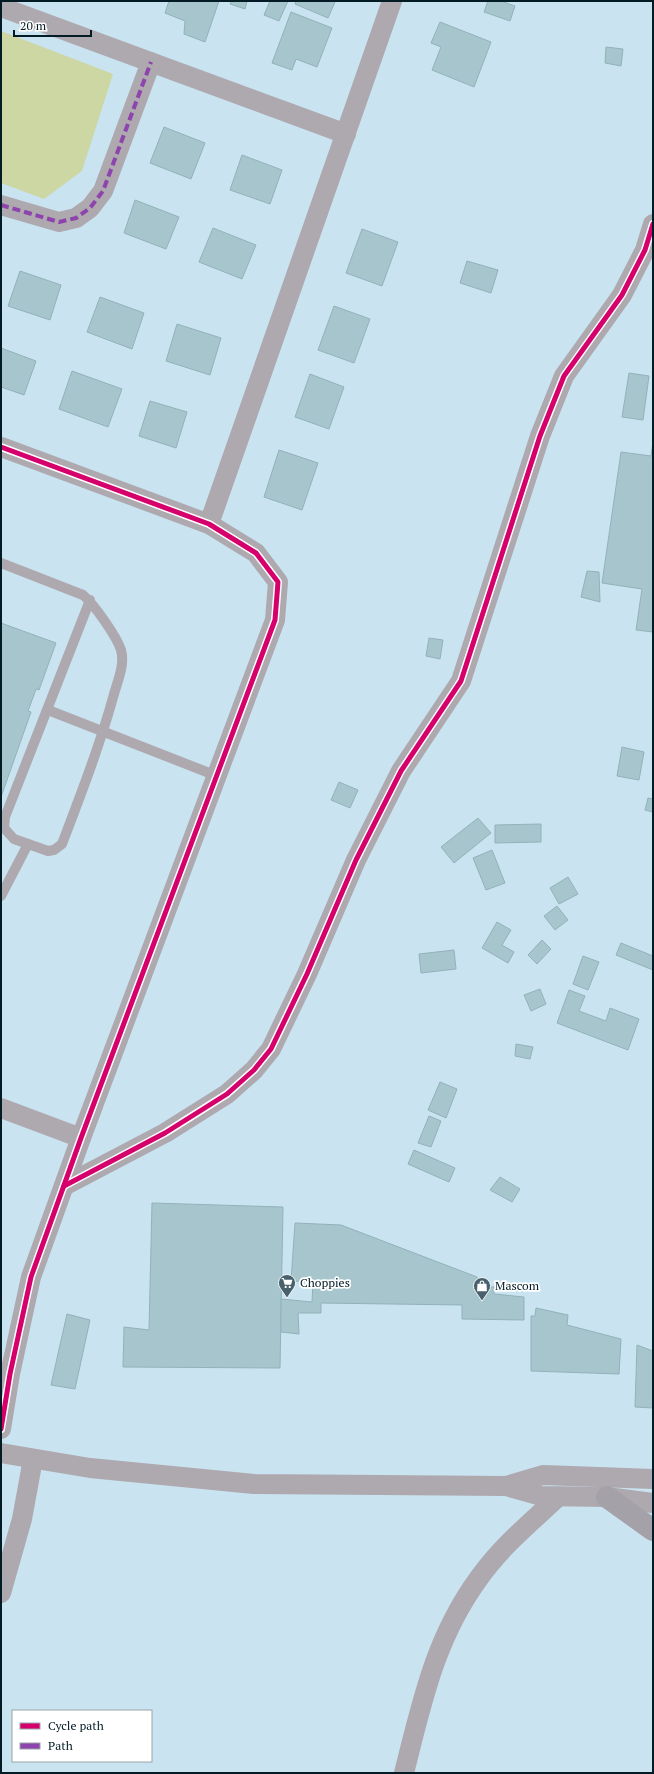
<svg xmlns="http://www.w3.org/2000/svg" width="654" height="1774" font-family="'PT Serif',serif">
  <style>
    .green { fill: #ccd7a3 }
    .building { fill: #a6c5cd; stroke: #92b2ba }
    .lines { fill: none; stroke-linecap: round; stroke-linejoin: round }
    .lane { stroke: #aea8af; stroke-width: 10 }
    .street { stroke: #aea8af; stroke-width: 20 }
    .primary { stroke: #a4a1a9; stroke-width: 22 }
    .quiet { stroke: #8e44ad; stroke-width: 4; stroke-dasharray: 8 4; stroke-linecap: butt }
    .cycleway-casing { stroke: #fff; stroke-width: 8 }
    .cycleway { stroke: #d6006c; stroke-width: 5 }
    .labels { text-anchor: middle; stroke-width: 3.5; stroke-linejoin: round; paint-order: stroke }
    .poi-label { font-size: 12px; fill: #021b25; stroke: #fff; text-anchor: start }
  </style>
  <rect width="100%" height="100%" fill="#c9e3f0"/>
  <path class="green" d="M 1,31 L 113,74 L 82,171 L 44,199 L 1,183 Z"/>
  <g class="building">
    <path d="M 169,1 L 219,1 L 205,42 L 184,34 L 185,21 L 165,13 Z"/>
    <path d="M 231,1 L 247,1 L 245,9 L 230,4 Z"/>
    <path d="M 270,1 L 288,1 L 279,21 L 264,15 Z"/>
    <path d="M 296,1 L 332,1 L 335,2 L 328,18 L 295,4 Z"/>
    <path d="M 488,1 L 501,1 L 515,6 L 510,21 L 484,12 Z"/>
    <path d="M 291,12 L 332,28 L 317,67 L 296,59 L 292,70 L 272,63 Z"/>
    <path d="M 440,22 L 491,42 L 474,87 L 432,70 L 441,47 L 431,43 Z"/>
    <path d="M 606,47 L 623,49 L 621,66 L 605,63 Z"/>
    <path d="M 164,127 L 205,143 L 191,179 L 150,163 Z"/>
    <path d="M 242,155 L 282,170 L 270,204 L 230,190 Z"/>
    <path d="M 135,200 L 179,217 L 166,249 L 124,233 Z"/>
    <path d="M 213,228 L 256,245 L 242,279 L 199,262 Z"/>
    <path d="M 362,229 L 398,242 L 382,286 L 346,273 Z"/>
    <path d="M 467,261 L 498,270 L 491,293 L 460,283 Z"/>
    <path d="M 20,271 L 61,285 L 50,320 L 8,306 Z"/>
    <path d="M 100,297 L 144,313 L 132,349 L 87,332 Z"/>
    <path d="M 334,306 L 370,319 L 354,363 L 318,350 Z"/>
    <path d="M 177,324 L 221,338 L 210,375 L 166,361 Z"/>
    <path d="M 1,348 L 36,361 L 24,395 L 1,387 Z"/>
    <path d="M 72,371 L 122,389 L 108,427 L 59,409 Z"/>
    <path d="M 629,373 L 649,376 L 643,420 L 622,417 Z"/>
    <path d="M 310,374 L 344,387 L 329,429 L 295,417 Z"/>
    <path d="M 150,401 L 187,412 L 176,448 L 139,436 Z"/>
    <path d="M 653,442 L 653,632 L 636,630 L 642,589 L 602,583 L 621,452 L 651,456 Z"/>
    <path d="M 279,450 L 318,463 L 302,510 L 264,497 Z"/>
    <path d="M 587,571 L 599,572 L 600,602 L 581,597 Z"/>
    <path d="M 1,623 L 56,643 L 39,690 L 36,689 L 28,711 L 31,712 L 1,797 Z"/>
    <path d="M 429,638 L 443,640 L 440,659 L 426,656 Z"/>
    <path d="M 622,747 L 644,752 L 639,780 L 617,776 Z"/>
    <path d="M 339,782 L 358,790 L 350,808 L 331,800 Z"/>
    <path d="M 648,798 L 653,799 L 653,812 L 645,810 Z"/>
    <path d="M 478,818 L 491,833 L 454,863 L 441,847 Z"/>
    <path d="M 541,824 L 541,842 L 495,843 L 495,825 Z"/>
    <path d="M 492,850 L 505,883 L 486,890 L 473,858 Z"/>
    <path d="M 568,877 L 578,894 L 559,904 L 550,888 Z"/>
    <path d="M 557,906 L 568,920 L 555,930 L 544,916 Z"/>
    <path d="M 497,922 L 511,930 L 502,945 L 514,952 L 508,963 L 482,948 Z"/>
    <path d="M 542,940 L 551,949 L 537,964 L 528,955 Z"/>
    <path d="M 621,943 L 653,956 L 653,970 L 616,955 Z"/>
    <path d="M 454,950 L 456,969 L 421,973 L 419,954 Z"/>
    <path d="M 583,956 L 599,962 L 588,990 L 573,984 Z"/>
    <path d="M 540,989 L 546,1004 L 531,1011 L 524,995 Z"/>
    <path d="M 569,990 L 585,996 L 579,1011 L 606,1021 L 610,1008 L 639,1019 L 628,1050 L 557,1023 Z"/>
    <path d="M 516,1044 L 533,1047 L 530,1059 L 515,1056 Z"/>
    <path d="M 440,1082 L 457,1089 L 446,1118 L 428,1110 Z"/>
    <path d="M 429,1116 L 441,1121 L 431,1147 L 418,1143 Z"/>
    <path d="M 414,1150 L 455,1168 L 449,1182 L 408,1164 Z"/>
    <path d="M 500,1177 L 520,1189 L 512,1202 L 490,1190 Z"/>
    <path d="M 152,1203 L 283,1207 L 280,1368 L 123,1367 L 124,1327 L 149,1330 Z"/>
    <path d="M 295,1223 L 341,1225 L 477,1277 L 480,1287 L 494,1287 L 494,1294 L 524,1297 L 524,1320 L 462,1319 L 462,1305 L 321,1303 L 321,1313 L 298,1313 L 299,1334 L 281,1332 L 281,1299 L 312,1302 L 313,1282 L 291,1281 Z"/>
    <path d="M 536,1308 L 568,1315 L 567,1325 L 621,1339 L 619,1374 L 531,1371 L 531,1316 L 535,1316 Z"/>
    <path d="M 67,1314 L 90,1320 L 75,1389 L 51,1385 Z"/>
    <path d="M 637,1345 L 653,1351 L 653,1408 L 635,1407 Z"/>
  </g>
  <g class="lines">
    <g class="lane">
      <path d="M 1,563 L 83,595 C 94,604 117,637 121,650 C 125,664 118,680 114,694 C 100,745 81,794 62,844 L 54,850 L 48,851 L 14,839 L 4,828 L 5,817 L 90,600"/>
      <path d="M 48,710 L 217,776"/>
      <path d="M 1,896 L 28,844"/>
    </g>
    <g class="street">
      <path d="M 1,7 L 346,134"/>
      <path d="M 1,205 L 59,222 L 76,218 L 90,208 L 103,191 L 151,62"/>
      <path d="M 1,447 L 209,524 L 256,553 L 278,582 L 275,620 L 81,1138 L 31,1277 L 10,1374 L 1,1429"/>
      <path d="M 209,524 L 392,1"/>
      <path d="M 1,1108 L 81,1138"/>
      <path d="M 64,1186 L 165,1133 L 227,1094 L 254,1070 L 271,1049 L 307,974 L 356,860 L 401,771 L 461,681 L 540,436 L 564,376 L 622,295 L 645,250 L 653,224"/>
      <path d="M 1,1453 L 90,1468 L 254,1484 L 506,1486 L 541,1496 L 607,1497 L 653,1503"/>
      <path d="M 506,1486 L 543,1475 L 653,1479"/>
      <path d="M 1,1593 L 22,1519 L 33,1459"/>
      <path d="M 404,1773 C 422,1702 435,1638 479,1578 C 501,1547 531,1522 558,1497"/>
    </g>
    <path class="primary" d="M 607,1497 L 653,1530"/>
    <path class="quiet" d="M 1,205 L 59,222 L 76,218 L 90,208 L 103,191 L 151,62"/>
    <defs>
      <g id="cycleway">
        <path d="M 1,447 L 209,524 L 256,553 L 278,582 L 275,620 L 81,1138 L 31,1277 L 10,1374 L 1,1429"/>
        <path d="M 64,1186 L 165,1133 L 227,1094 L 254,1070 L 271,1049 L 307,974 L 356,860 L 401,771 L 461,681 L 540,436 L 564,376 L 622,295 L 645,250 L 653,224"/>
      </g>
    </defs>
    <use href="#cycleway" class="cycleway-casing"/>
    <use href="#cycleway" class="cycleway"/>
  </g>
  <defs>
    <symbol id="supermarket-pin" viewBox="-11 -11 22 30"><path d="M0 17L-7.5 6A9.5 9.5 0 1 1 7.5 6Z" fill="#48616c" stroke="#fff"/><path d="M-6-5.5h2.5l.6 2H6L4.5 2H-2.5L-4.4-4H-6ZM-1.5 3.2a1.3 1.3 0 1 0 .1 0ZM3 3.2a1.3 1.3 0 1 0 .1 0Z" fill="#fff"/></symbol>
    <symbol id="shop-pin" viewBox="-11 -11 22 30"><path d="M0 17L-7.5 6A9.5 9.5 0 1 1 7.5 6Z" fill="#48616c" stroke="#fff"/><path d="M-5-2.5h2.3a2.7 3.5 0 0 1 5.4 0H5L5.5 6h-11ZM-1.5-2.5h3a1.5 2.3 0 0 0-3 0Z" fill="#fff"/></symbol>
  </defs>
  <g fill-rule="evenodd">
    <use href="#supermarket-pin" x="277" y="1273" width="20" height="27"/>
    <use href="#shop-pin" x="472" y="1276" width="20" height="27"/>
  </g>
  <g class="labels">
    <g class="poi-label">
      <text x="300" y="1287">Choppies</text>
      <text x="495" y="1290">Mascom</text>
    </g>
  </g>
  <rect width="654" height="1774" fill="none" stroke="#021b25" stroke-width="4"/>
  <rect x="12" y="1710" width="140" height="52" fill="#ffffff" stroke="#9aa4a8"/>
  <rect x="20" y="1723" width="20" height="6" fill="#d6006c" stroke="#9aa4a8"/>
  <text x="48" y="1730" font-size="12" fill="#021b25">Cycle path</text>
  <rect x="20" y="1743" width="20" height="6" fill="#8e44ad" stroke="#9aa4a8"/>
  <text x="48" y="1750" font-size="12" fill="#021b25">Path</text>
  <path d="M14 30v6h77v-6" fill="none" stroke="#021b25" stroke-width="2"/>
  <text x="20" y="30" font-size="12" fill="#021b25" stroke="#ffffff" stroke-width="3" paint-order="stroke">20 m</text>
</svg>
